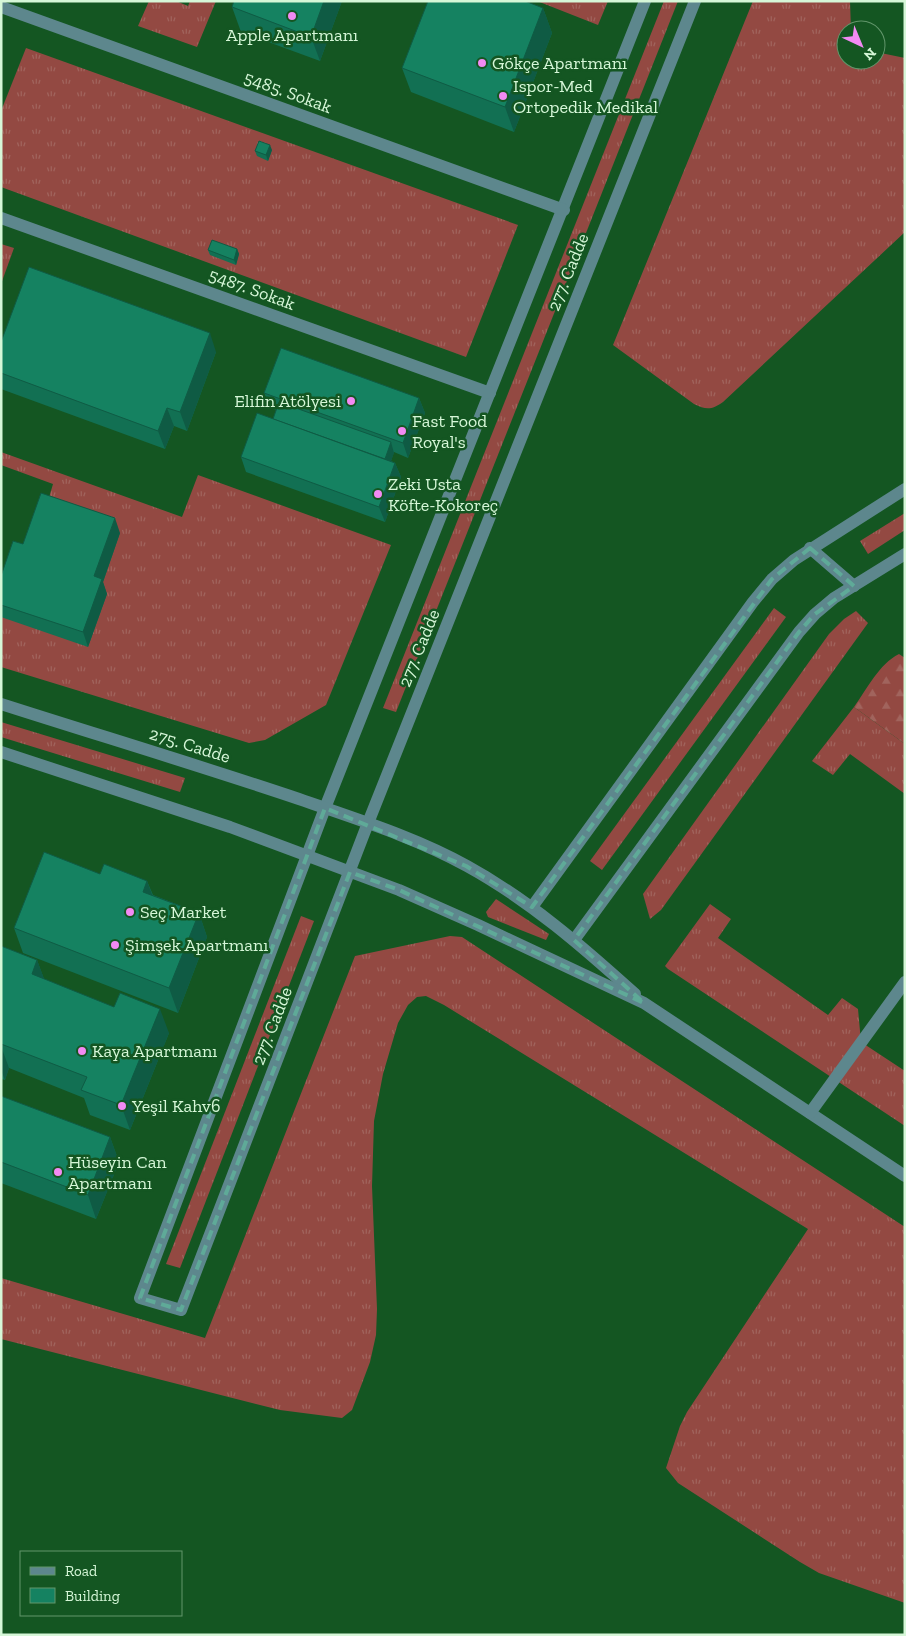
<svg xmlns="http://www.w3.org/2000/svg" width="906" height="1636" font-family="'Zilla Slab',serif">
  <style>
    .grass { fill: url(#grass-tufts) }
    .forest { fill: url(#forest-firs) }
    .lines { fill: none; stroke-linecap: round; stroke-linejoin: round }
    .minor { stroke: #5d878d; stroke-width: 12 }
    .wall { fill: #127053 }
    .shaded-wall { fill: #0f5b44 }
    .building { fill: #158261; stroke: #0f5b44 }
    .marked { fill: none; stroke: #5faa98; stroke-width: 4; stroke-dasharray: 10 6; stroke-linejoin: round }
    .poi-dot { fill: #f28af3; stroke: #145622; stroke-width: 2 }
    .labels { text-anchor: middle; stroke-width: 5; stroke-linejoin: round; paint-order: stroke }
    .poi-label { font-size: 18px; fill: #d6f7d8; stroke: #145622; text-anchor: start }
    .street-label { font-size: 18px; fill: #d6f7d8; stroke: #145622 }
  </style>
  <defs>
    <pattern id="grass-tufts" width="24" height="20" patternUnits="userSpaceOnUse" patternTransform="scale(1.25)"><rect width="24" height="20" fill="#934942"/><path d="M3 7l-1-3M5 7V3M7 7l1-3M15 17l-1-3M17 17v-4M19 17l1-3" fill="none" stroke="#a1645d"/></pattern>
    <pattern id="forest-firs" width="22" height="20" patternUnits="userSpaceOnUse" patternTransform="scale(1.25)"><rect width="22" height="20" fill="#934942"/><path d="M5 1l3.5 6h-7zM16 11l3.5 6h-7z" fill="#a1645d"/></pattern>
  </defs>
  <rect width="100%" height="100%" fill="#145622"/>
  <g class="grass">
    <path d="M 149,1 L 176,1 L 188,6 L 190,1 L 216,1 L 197,47 L 138,26 Z"/>
    <path d="M 537,1 L 608,1 L 598,25 Z"/>
    <path d="M 664,1 L 678,1 L 396,712 L 383,708 Z"/>
    <path d="M 753,1 L 850,1 L 851,30 L 846,30 L 846,60 L 876,60 L 876,52 L 905,58 L 905,232 L 723,402 C 712,410 706,410 694,404 L 613,345 Z"/>
    <path d="M 26,48 L 518,225 L 466,357 L 1,187 L 1,111 Z"/>
    <path d="M 1,244 L 14,248 L 1,284 Z"/>
    <path d="M 1,452 L 182,517 L 198,475 L 391,545 L 326,705 L 265,740 L 249,743 L 1,667 L 1,617 L 46,508 L 53,484 L 1,465 Z"/>
    <path d="M 905,513 L 905,530 L 868,554 L 860,541 Z"/>
    <path d="M 774,608 L 786,617 L 602,870 L 590,861 Z"/>
    <path d="M 856,611 L 868,623 L 661,910 L 650,919 L 643,894 L 829,634 L 844,619 Z"/>
    <path d="M 854,707 L 905,744 L 905,794 L 850,754 L 833,775 L 812,761 Z"/>
    <path d="M 1,722 L 185,778 L 180,792 L 1,737 Z"/>
    <path d="M 496,899 L 549,934 L 546,940 L 488,917 L 486,912 Z"/>
    <path d="M 710,904 L 731,919 L 718,938 L 828,1015 L 842,998 L 858,1009 L 861,1042 L 905,1071 L 905,1126 L 668,969 L 665,966 Z"/>
    <path d="M 301,916 L 314,921 L 180,1268 L 166,1264 Z"/>
    <path d="M 450,936 L 462,937 L 905,1227 L 905,1603 L 819,1573 L 800,1562 L 678,1483 L 666,1468 L 680,1426 L 687,1412 L 808,1229 L 444,1005 L 426,996 L 417,997 L 408,1005 L 398,1023 L 383,1074 L 374,1121 L 372,1186 L 377,1309 L 376,1335 L 370,1362 L 352,1410 L 342,1418 L 280,1410 L 1,1339 L 1,1278 L 205,1338 L 355,956 Z"/>
  </g>
  <path class="forest" d="M 899,654 L 905,658 L 905,744 L 854,707 C 867,689 879,664 899,654 Z"/>
  <g class="lines">
    <g class="minor">
      <path d="M 645,1 L 325,808 L 140,1298 L 181,1310 L 368,823 L 695,1"/>
      <path d="M 1,7 L 564,210"/>
      <path d="M 1,218 L 490,393"/>
      <path d="M 810,548 L 854,586"/>
      <path d="M 1,704 C 101,736 201,766 299,799 C 356,819 415,837 467,866 C 529,900 583,947 635,994"/>
      <path d="M 1,752 L 230,827 L 399,890 L 478,925 L 644,1003 L 905,1176"/>
      <path d="M 532,907 L 753,602 L 772,579 L 794,560 L 905,489"/>
      <path d="M 574,940 L 799,632 L 815,614 L 834,598 L 905,554"/>
      <path d="M 810,1113 L 905,982"/>
    </g>
  </g>
  <g class="wall">
    <path d="M 234,1 L 342,1 L 320,61 L 241,32 L 232,7 Z"/>
    <path d="M 543,8 L 552,33 L 514,132 L 411,92 L 402,68 Z"/>
    <path d="M 272,150 L 268,161 L 257,156 L 255,151 Z"/>
    <path d="M 237,249 L 239,254 L 236,265 L 210,255 L 208,250 Z"/>
    <path d="M 1,342 L 216,352 L 187,431 L 174,426 L 165,449 L 1,389 Z"/>
    <path d="M 264,393 L 419,398 L 425,413 L 408,458 L 394,452 L 391,461 L 395,463 L 401,477 L 385,522 L 246,472 L 241,457 L 273,419 L 276,410 L 270,408 Z"/>
    <path d="M 120,533 L 103,582 L 107,594 L 88,647 L 1,617 L 1,576 L 23,544 Z"/>
    <path d="M 100,874 L 147,881 L 153,895 L 199,913 L 207,937 L 178,1013 L 23,953 L 14,928 Z"/>
    <path d="M 1,946 L 37,960 L 44,979 L 169,1033 L 130,1130 L 90,1115 L 84,1098 L 9,1068 L 5,1080 L 1,1079 Z"/>
    <path d="M 1,1096 L 110,1137 L 119,1162 L 96,1219 L 1,1183 Z"/>
  </g>
  <g class="shaded-wall">
    <path d="M 324,1 L 342,1 L 320,61 L 311,37 Z"/>
    <path d="M 543,8 L 552,33 L 514,132 L 505,107 Z"/>
    <path d="M 270,145 L 272,150 L 268,161 L 266,155 Z"/>
    <path d="M 237,249 L 239,254 L 236,265 L 234,260 Z"/>
    <path d="M 210,333 L 216,352 L 187,431 L 180,412 Z"/>
    <path d="M 419,398 L 425,413 L 408,458 L 403,443 Z"/>
    <path d="M 167,408 L 174,426 L 165,449 L 158,431 Z"/>
    <path d="M 391,442 L 394,453 L 387,472 L 384,462 Z"/>
    <path d="M 395,463 L 401,477 L 385,522 L 379,507 Z"/>
    <path d="M 115,518 L 120,533 L 103,582 L 107,594 L 88,647 L 83,632 L 94,576 Z"/>
    <path d="M 147,881 L 156,905 L 143,892 Z"/>
    <path d="M 199,913 L 207,937 L 178,1013 L 169,988 Z"/>
    <path d="M 37,960 L 46,984 L 32,974 Z"/>
    <path d="M 160,1009 L 169,1033 L 130,1130 L 121,1105 Z"/>
    <path d="M 1,1046 L 9,1068 L 5,1080 L 1,1070 Z"/>
    <path d="M 110,1137 L 119,1162 L 96,1219 L 88,1195 Z"/>
  </g>
  <g class="building">
    <path d="M 234,1 L 324,1 L 311,37 L 232,7 Z"/>
    <path d="M 428,1 L 525,1 L 543,8 L 505,107 L 402,68 Z"/>
    <path d="M 259,141 L 270,145 L 266,155 L 255,151 Z"/>
    <path d="M 212,240 L 237,249 L 234,260 L 208,250 Z"/>
    <path d="M 29,267 L 210,333 L 180,412 L 167,408 L 158,431 L 1,373 L 1,342 Z"/>
    <path d="M 281,348 L 419,398 L 403,443 L 264,393 Z"/>
    <path d="M 279,402 L 391,442 L 385,459 L 273,419 Z"/>
    <path d="M 257,413 L 395,463 L 379,507 L 241,457 Z"/>
    <path d="M 41,493 L 115,518 L 94,576 L 102,579 L 83,632 L 1,605 L 1,576 L 13,541 L 23,544 Z"/>
    <path d="M 44,852 L 100,874 L 104,864 L 147,881 L 143,892 L 199,913 L 169,988 L 14,928 Z"/>
    <path d="M 1,946 L 37,960 L 32,974 L 114,1007 L 120,993 L 160,1009 L 121,1105 L 81,1090 L 87,1077 L 1,1044 Z"/>
    <path d="M 1,1096 L 110,1137 L 88,1195 L 1,1162 Z"/>
  </g>
  <path class="marked" d="M 810,548 L 854,586 L 815,614 L 799,632 L 574,940 L 644,1003 L 399,890 L 350,872 L 181,1310 L 140,1298 L 325,808 L 466,866 L 532,907 L 772,579 Z"/>
  <g class="poi-dot">
    <circle cx="292" cy="16" r="5"/>
    <circle cx="482" cy="63" r="5"/>
    <circle cx="503" cy="96" r="5"/>
    <circle cx="351" cy="401" r="5"/>
    <circle cx="402" cy="431" r="5"/>
    <circle cx="378" cy="494" r="5"/>
    <circle cx="130" cy="912" r="5"/>
    <circle cx="115" cy="945" r="5"/>
    <circle cx="82" cy="1051" r="5"/>
    <circle cx="122" cy="1106" r="5"/>
    <circle cx="58" cy="1172" r="5"/>
  </g>
  <g class="labels">
    <g class="poi-label">
      <text x="292" y="41" text-anchor="middle">Apple Apartmanı</text>
      <text x="492" y="69">Gökçe Apartmanı</text>
      <text x="513" y="92">Ispor-Med<tspan x="513" dy="21">Ortopedik Medikal</tspan></text>
      <text x="341" y="407" text-anchor="end">Elifin Atölyesi</text>
      <text x="412" y="427">Fast Food<tspan x="412" dy="21">Royal's</tspan></text>
      <text x="388" y="490">Zeki Usta<tspan x="388" dy="21">Köfte-Kokoreç</tspan></text>
      <text x="140" y="918">Seç Market</text>
      <text x="125" y="951">Şimşek Apartmanı</text>
      <text x="92" y="1057">Kaya Apartmanı</text>
      <text x="132" y="1112">Yeşil Kahv6</text>
      <text x="68" y="1168">Hüseyin Can<tspan x="68" dy="21">Apartmanı</tspan></text>
    </g>
    <g class="street-label">
      <text transform="translate(288 92) rotate(20)" y="6">5485. Sokak</text>
      <text transform="translate(568 272) rotate(-68)" y="6">277. Cadde</text>
      <text transform="translate(252 289) rotate(20)" y="6">5487. Sokak</text>
      <text transform="translate(419 648) rotate(-68)" y="6">277. Cadde</text>
      <text transform="translate(190 745) rotate(17)" y="6">275. Cadde</text>
      <text transform="translate(272 1026) rotate(-69)" y="6">277. Cadde</text>
    </g>
  </g>
  <rect width="906" height="1636" fill="none" stroke="#d6f7d8" stroke-width="5"/>
  <rect x="20" y="1551" width="162" height="65" fill="#145622" stroke="#62966b"/>
  <rect x="30" y="1567" width="25" height="8" fill="#5d878d" stroke="#62966b"/>
  <text x="65" y="1576" font-size="15" fill="#d6f7d8">Road</text>
  <rect x="30" y="1588" width="25" height="15" fill="#158261" stroke="#62966b"/>
  <text x="65" y="1601" font-size="15" fill="#d6f7d8">Building</text>
  <g transform="translate(861 45) rotate(136)"><circle r="24" fill="#145622" stroke="#62966b"/>
  <path d="M0-4L9 19L0 12L-9 19Z" fill="#f28af3"/>
  <text y="-8" font-size="14" font-weight="bold" text-anchor="middle" fill="#d6f7d8">N</text>
  </g>
</svg>
